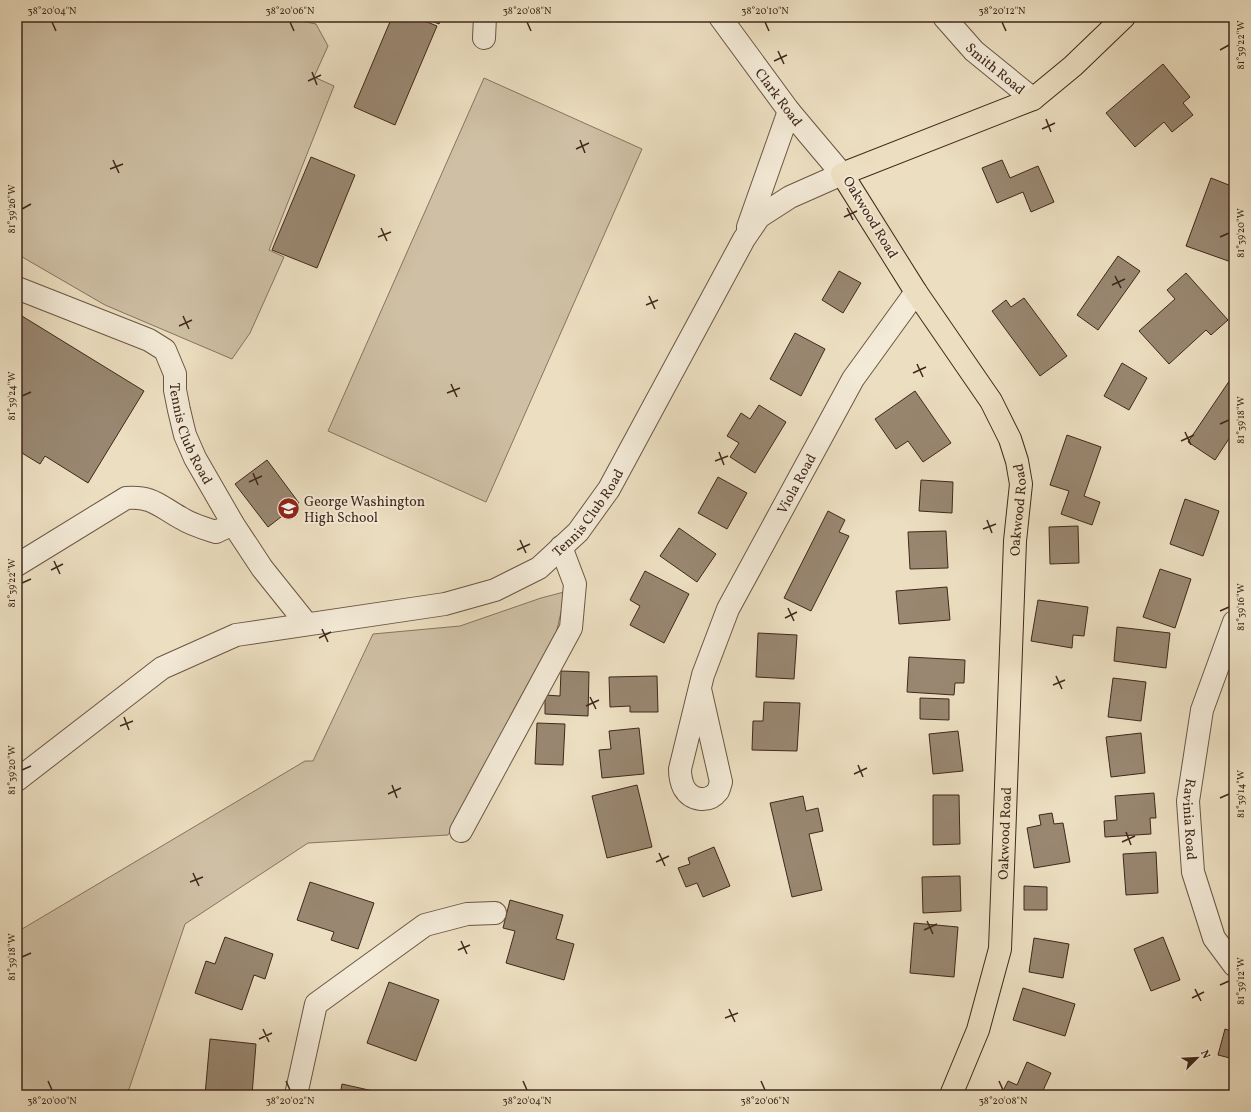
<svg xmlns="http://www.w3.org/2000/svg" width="1251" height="1112" font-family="Vollkorn,serif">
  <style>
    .green { fill: #cfc0a5; stroke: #887460 }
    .building { fill: #998771; stroke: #40281b }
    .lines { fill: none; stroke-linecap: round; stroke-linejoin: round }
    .minor-casing { stroke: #6b5644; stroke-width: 24 }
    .major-casing { stroke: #40281b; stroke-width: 24 }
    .minor { stroke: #f3ead7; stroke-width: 22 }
    .major { stroke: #ecdfc1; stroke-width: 22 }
    .ticks { fill: none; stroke: #40281b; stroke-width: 1.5 }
    .labels { text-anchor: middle; stroke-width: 4; stroke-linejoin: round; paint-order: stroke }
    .street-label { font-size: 14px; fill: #40281b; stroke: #f3ead7 }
    .poi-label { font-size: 14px; fill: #40281b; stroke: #f3ead7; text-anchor: start }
    .neatline { fill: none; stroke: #40281b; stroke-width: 1.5 }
    .ticks-label { font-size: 10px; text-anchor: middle; fill: #40281b }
  </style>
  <rect width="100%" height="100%" fill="#ecdfc1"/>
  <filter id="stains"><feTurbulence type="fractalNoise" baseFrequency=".005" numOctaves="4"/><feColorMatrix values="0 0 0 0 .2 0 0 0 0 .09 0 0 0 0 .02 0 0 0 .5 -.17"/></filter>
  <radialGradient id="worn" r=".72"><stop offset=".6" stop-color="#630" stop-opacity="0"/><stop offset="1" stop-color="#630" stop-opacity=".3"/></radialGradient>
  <g class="green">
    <path d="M 17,17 L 282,17 L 316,24 L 328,46 L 314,77 L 334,86 L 269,250 L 284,257 L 250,333 L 232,359 L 105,305 L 17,254 Z"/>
    <path d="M 484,78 L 642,149 L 486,502 L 328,431 Z"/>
    <path d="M 564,592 L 562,608 L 555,638 L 448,835 L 308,843 L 185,924 L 127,1095 L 17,1095 L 17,932 L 305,761 L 313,761 L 373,634 L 460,626 L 541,598 Z"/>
  </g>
  <g class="building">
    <path d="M 392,17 L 415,17 L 437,26 L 395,125 L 354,107 Z"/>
    <path d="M 422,17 L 442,17 L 439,24 Z"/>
    <path d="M 1163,64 L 1190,97 L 1183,103 L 1193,115 L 1172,132 L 1164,122 L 1135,147 L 1106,113 Z"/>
    <path d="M 311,157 L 355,175 L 317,268 L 272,250 Z"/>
    <path d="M 1002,160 L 1010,178 L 1038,166 L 1054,202 L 1031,212 L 1023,192 L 997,203 L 982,168 Z"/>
    <path d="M 1211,178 L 1234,187 L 1234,263 L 1186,246 Z"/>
    <path d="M 1118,256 L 1140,271 L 1098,330 L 1077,315 Z"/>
    <path d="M 839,271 L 861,283 L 843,313 L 822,300 Z"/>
    <path d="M 1186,273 L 1228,320 L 1211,335 L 1206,330 L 1169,364 L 1139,331 L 1175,299 L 1167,290 Z"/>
    <path d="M 1024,298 L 1067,356 L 1040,376 L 992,311 L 1006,300 L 1011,307 Z"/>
    <path d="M 17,313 L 144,391 L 88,483 L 45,456 L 40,464 L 17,450 Z"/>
    <path d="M 795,333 L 825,349 L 801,396 L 770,379 Z"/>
    <path d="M 1122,363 L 1147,378 L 1129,410 L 1104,396 Z"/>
    <path d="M 1234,374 L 1234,431 L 1215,460 L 1188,442 Z"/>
    <path d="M 915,391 L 951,443 L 923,462 L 908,441 L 896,449 L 875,419 Z"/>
    <path d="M 759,405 L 786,422 L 755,473 L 730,457 L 739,443 L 727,436 L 741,413 L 750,419 Z"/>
    <path d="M 1067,435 L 1101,447 L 1084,496 L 1100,502 L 1092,525 L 1061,514 L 1069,491 L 1050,485 Z"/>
    <path d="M 267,460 L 299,503 L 268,527 L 235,484 Z"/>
    <path d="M 718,477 L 747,493 L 727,529 L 698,513 Z"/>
    <path d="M 921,480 L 953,482 L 952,513 L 919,511 Z"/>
    <path d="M 1185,499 L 1219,511 L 1203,556 L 1170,544 Z"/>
    <path d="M 828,511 L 845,520 L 839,532 L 849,536 L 811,611 L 784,598 Z"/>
    <path d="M 1078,526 L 1079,563 L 1050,564 L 1049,527 Z"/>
    <path d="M 679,528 L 716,554 L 697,582 L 660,556 Z"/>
    <path d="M 946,531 L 948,568 L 910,569 L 908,532 Z"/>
    <path d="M 1160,569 L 1191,579 L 1175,628 L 1143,617 Z"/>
    <path d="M 645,571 L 689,594 L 664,643 L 630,625 L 640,606 L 630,600 Z"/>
    <path d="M 947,587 L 950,620 L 899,624 L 896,591 Z"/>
    <path d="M 1038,600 L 1088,607 L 1084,636 L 1073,635 L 1072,648 L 1031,641 Z"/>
    <path d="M 1117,627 L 1170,633 L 1166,668 L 1114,661 Z"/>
    <path d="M 758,633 L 797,635 L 794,679 L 756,677 Z"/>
    <path d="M 909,657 L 965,660 L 964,683 L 955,683 L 954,695 L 907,692 Z"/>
    <path d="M 561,671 L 589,672 L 588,716 L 545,714 L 545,695 L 560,696 Z"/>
    <path d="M 657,676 L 658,712 L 630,712 L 630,706 L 610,707 L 609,677 Z"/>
    <path d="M 1113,678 L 1146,682 L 1141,721 L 1108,717 Z"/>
    <path d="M 920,698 L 949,699 L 949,720 L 920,719 Z"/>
    <path d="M 764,702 L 800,703 L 797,751 L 752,750 L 753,721 L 763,721 Z"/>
    <path d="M 537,723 L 565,724 L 563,765 L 535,764 Z"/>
    <path d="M 639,728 L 644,774 L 602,778 L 599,750 L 611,749 L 609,731 Z"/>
    <path d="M 958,731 L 963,771 L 933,774 L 929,734 Z"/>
    <path d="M 1141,733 L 1145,773 L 1111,777 L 1106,737 Z"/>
    <path d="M 637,785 L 652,847 L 607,858 L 592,796 Z"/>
    <path d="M 1154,793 L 1156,818 L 1150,818 L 1151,834 L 1105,837 L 1104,821 L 1117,820 L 1115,796 Z"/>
    <path d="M 933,795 L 959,795 L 960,844 L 933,845 Z"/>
    <path d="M 803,796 L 806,811 L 818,808 L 823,831 L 809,834 L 822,890 L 792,897 L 770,803 Z"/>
    <path d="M 1052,813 L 1054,824 L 1063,823 L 1070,862 L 1034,868 L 1027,828 L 1041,825 L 1039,815 Z"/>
    <path d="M 714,847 L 730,886 L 703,897 L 697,883 L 686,887 L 678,868 L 690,864 L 688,858 Z"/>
    <path d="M 1156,852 L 1158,893 L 1126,895 L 1123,854 Z"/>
    <path d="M 960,876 L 961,911 L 923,913 L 922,877 Z"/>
    <path d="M 310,882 L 374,903 L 358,949 L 331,940 L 334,932 L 297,920 Z"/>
    <path d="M 1024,886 L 1047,887 L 1047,910 L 1024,910 Z"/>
    <path d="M 510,900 L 563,915 L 556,939 L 574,944 L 564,980 L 506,963 L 515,931 L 503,928 Z"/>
    <path d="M 914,923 L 958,927 L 954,977 L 910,973 Z"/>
    <path d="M 225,937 L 273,954 L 265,979 L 254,975 L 242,1010 L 195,993 L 206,961 L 215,964 Z"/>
    <path d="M 1163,937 L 1180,980 L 1151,991 L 1134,949 Z"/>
    <path d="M 1034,938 L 1069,944 L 1063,978 L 1029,972 Z"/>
    <path d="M 389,982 L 439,1000 L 416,1061 L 367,1043 Z"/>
    <path d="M 1023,988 L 1075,1004 L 1065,1036 L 1013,1020 Z"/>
    <path d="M 1225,1029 L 1234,1032 L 1234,1059 L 1218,1055 Z"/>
    <path d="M 210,1039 L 256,1044 L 252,1095 L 205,1095 Z"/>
    <path d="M 1027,1062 L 1051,1073 L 1041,1095 L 1001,1095 L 1008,1081 L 1017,1085 Z"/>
    <path d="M 342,1084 L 391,1095 L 340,1095 Z"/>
  </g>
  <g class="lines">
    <defs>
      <g id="minor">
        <path id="s1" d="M 944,17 L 974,51 L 1033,99"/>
        <path d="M 484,38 L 485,17"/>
        <path d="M 748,227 L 789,111"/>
        <path id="s2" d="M 17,288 L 149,340 L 165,350 L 175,374 L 175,390 L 179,410 L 185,435 L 195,458 L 233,524 L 262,568 L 306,623"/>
        <path d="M 17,565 L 126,498 C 153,496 159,506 181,518 C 192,525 203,528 216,532 L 233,524"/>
        <path id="s3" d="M 1234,622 L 1202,710 L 1188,801 L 1193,872 L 1214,938 L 1234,965"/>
        <path id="s4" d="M 700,689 L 721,782 C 720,785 719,789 718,791 C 708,804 691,800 684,788 C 681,782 680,776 680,769 L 703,675 L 728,609 L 853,379 L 916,292"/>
        <path id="s5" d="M 17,780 L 162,668 L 236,635 L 445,604 L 495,590 L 539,568 L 578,532 L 609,489 L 744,239 L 759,217 L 790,197 L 842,174 L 789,111 L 720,17"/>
        <path d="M 461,831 L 571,628 L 575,584 L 561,547"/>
        <path d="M 296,1095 L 316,1004 L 425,925 L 467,914 L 495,913"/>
      </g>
      <g id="major">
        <path id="s6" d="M 951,1095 L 978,1030 L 1000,949 L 1015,541 L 1021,484 L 1017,461 L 1010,439 L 991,401 L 916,292 L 842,174 L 1033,99 L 1073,66 L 1124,17"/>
      </g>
    </defs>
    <use href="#minor" class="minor-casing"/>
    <use href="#major" class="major-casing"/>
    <use href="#minor" class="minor"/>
    <use href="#major" class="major"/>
  </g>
  <path class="ticks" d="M 52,22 L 56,31M 290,22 L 294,31M 527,22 L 531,31M 765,22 L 769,31M 1002,22 L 1006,31M 1220,50 L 1229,45M 778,51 L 784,64M 774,61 L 787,55M 312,72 L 317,85M 308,81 L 321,75M 1046,119 L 1051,132M 1042,129 L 1055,123M 580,140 L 585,153M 576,149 L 589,143M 113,160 L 119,173M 110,169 L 123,164M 847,208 L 853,220M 22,209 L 31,204M 844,217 L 857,211M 381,228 L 387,241M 378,237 L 391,232M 1220,237 L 1229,233M 1115,276 L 1121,288M 1112,285 L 1125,279M 649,296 L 655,309M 646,305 L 658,300M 183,316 L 189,329M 179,326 L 192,320M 917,364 L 923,377M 913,373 L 926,367M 451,384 L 457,397M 447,393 L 460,388M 22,396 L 31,392M 1220,424 L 1229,420M 1185,432 L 1191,445M 1181,441 L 1194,435M 719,452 L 724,465M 715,461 L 728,456M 253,473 L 258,485M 249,482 L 262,476M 987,520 L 992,533M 983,529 L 996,524M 520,540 L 526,553M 517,550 L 530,544M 54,561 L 60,574M 51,570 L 63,564M 22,583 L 31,579M 788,608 L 794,621M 1220,611 L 1229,607M 785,618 L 797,612M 322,629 L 328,642M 319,638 L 331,632M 1056,676 L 1062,689M 1053,685 L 1065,680M 590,697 L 596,709M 586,706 L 599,700M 124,717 L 129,730M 120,726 L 133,721M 858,765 L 863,777M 22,770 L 31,766M 854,774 L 867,768M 392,785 L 397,798M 388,794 L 401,788M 1220,798 L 1229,794M 1126,832 L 1131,845M 1122,842 L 1135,836M 659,853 L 665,866M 656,862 L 669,856M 193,873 L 199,886M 190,882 L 203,877M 927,921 L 933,934M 924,930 L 937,924M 461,941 L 467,954M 458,950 L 470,945M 22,957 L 31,953M 1220,985 L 1229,981M 1195,989 L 1201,1001M 1192,998 L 1204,992M 729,1009 L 735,1022M 725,1018 L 738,1013M 263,1029 L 269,1042M 259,1039 L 272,1033M 48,1081 L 52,1090M 286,1081 L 290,1090M 523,1081 L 527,1090M 761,1081 L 765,1090M 999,1081 L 1003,1090"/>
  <defs>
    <symbol id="school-disc" viewBox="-11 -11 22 22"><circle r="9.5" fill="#8f2418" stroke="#f3ead7"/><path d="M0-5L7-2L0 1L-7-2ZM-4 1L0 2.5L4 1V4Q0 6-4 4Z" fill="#fff"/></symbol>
  </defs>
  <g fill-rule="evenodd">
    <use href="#school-disc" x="276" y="496" width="25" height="25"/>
  </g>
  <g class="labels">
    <g class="street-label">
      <text dy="5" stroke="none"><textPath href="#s1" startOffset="73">Smith Road</textPath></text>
      <text transform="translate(779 97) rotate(53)" y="5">Clark Road</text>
      <text transform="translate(871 217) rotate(59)" y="5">Oakwood Road</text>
      <text dy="5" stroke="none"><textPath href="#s2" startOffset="249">Tennis Club Road</textPath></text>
      <text dy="5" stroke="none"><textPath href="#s4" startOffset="475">Viola Road</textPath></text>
      <text dy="5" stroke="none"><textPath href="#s6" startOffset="594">Oakwood Road</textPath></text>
      <text dy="5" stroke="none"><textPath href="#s5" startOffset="651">Tennis Club Road</textPath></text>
      <text dy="5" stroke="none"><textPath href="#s3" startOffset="204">Ravinia Road</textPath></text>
      <text dy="5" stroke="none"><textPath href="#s6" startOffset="270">Oakwood Road</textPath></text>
    </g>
    <g class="poi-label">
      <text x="304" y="506">George Washington<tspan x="304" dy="16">High School</tspan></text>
    </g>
  </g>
  <rect width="1251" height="1112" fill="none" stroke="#ecdfc1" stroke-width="44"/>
  <g transform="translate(1197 1058) rotate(66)" stroke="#f3ead7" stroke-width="3" paint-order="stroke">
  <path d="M0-3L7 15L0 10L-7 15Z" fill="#40281b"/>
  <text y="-6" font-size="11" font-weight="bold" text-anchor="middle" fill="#40281b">N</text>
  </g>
  <rect x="22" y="22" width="1207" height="1068" class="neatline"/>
  <g class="ticks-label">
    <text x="52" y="14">38°20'04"N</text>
    <text x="290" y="14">38°20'06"N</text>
    <text x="527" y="14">38°20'08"N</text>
    <text x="765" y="14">38°20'10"N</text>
    <text x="1002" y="14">38°20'12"N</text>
    <text transform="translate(1240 45) rotate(-90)" y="4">81°39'22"W</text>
    <text transform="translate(11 209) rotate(-90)" y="4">81°39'26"W</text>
    <text transform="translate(1240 233) rotate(-90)" y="4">81°39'20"W</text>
    <text transform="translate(11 396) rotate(-90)" y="4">81°39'24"W</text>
    <text transform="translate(1240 420) rotate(-90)" y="4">81°39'18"W</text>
    <text transform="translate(11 583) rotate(-90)" y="4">81°39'22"W</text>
    <text transform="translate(1240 607) rotate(-90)" y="4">81°39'16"W</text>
    <text transform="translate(11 770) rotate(-90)" y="4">81°39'20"W</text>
    <text transform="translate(1240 794) rotate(-90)" y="4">81°39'14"W</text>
    <text transform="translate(11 957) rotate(-90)" y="4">81°39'18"W</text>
    <text transform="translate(1240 981) rotate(-90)" y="4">81°39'12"W</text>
    <text x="52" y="1104">38°20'00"N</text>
    <text x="290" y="1104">38°20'02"N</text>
    <text x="527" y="1104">38°20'04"N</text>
    <text x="765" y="1104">38°20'06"N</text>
    <text x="1003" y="1104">38°20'08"N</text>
  </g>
  <rect width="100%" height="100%" filter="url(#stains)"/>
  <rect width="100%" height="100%" fill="url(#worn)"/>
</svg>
